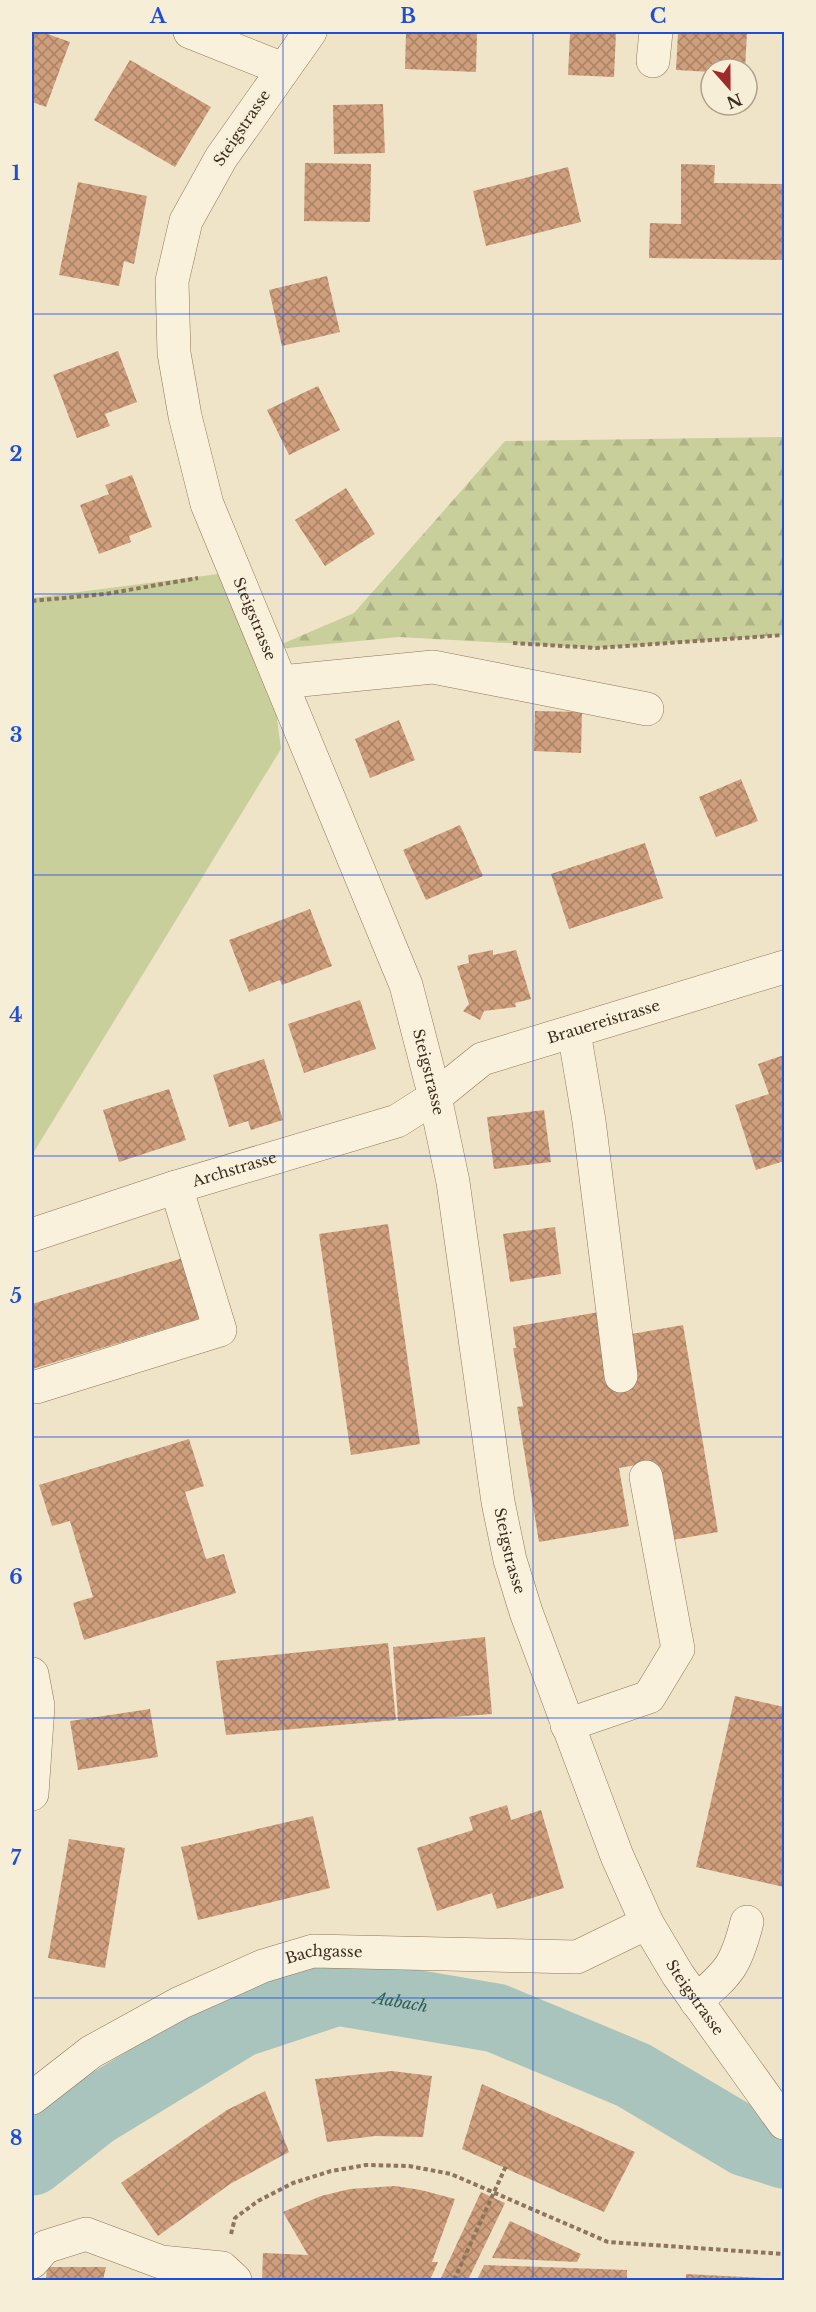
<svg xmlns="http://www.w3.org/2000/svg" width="816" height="2312" font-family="'Libre Baskerville',serif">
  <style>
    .grass { fill: #c9cf9b }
    .forest { fill: url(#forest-firs) }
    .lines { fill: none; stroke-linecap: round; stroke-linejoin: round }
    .river { stroke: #a9c4bc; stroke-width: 69 }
    .building { fill: url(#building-cross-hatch) }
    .minor-casing { stroke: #8d765c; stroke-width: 34 }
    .path { stroke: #8d765c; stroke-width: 4; stroke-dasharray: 4.5 3; stroke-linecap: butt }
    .minor { stroke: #faf1dc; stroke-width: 33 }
    .grid { fill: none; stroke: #1d4ed8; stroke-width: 1.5; stroke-opacity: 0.55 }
    .labels { text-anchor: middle; stroke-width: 5; stroke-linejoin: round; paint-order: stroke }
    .street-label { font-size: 15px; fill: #3d2e20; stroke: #f7eed8 }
    .water-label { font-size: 16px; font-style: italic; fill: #2f5d5a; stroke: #f7eed8 }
    .neatline { fill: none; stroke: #1d4ed8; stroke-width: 2 }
    .grid-label { font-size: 20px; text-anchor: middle; font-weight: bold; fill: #1d4ed8 }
  </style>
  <defs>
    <pattern id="forest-firs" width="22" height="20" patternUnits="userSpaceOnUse" patternTransform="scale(1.5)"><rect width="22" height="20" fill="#c9cf9b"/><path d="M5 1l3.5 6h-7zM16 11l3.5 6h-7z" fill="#aeb285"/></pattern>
    <pattern id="building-cross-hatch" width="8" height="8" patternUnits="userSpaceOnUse" patternTransform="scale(1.5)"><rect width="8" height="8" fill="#cf9f7d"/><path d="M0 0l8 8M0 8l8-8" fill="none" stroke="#a98266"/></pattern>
  </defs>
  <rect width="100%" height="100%" fill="#f0e4c8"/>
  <path class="grass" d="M 234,572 L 268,650 L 281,749 L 32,1155 L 32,598 Z"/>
  <path class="forest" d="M 784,437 L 784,635 L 596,648 L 399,637 L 268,650 L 354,613 L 505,441 Z"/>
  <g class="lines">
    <path class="river" id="s1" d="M 32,2161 L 94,2112 L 240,2023 L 337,1991 L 496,2018 L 633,2075 L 746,2142 L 784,2154"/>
  </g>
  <g class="building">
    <path d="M 32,32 L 42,32 L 70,42 L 46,107 L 32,102 Z"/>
    <path d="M 406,32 L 477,32 L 476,72 L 405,69 Z"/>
    <path d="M 570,32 L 616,32 L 614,77 L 568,75 Z"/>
    <path d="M 678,32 L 747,32 L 745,69 L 711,69 L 711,72 L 676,70 Z"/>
    <path d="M 130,60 L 211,107 L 175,167 L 94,120 Z"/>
    <path d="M 383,104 L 385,153 L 334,154 L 333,105 Z"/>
    <path d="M 305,163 L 371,164 L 370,222 L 304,221 Z"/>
    <path d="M 681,164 L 715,165 L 714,183 L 784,184 L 784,260 L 649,258 L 650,223 L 681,224 Z"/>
    <path d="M 568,167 L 581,222 L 486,246 L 473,191 Z"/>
    <path d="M 78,182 L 147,196 L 134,264 L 124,261 L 119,286 L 59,275 Z"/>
    <path d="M 327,276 L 340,332 L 282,346 L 269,290 Z"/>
    <path d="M 118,351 L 137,402 L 105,414 L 110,426 L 77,438 L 53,375 Z"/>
    <path d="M 318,386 L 340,430 L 289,455 L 267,410 Z"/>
    <path d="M 132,475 L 152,527 L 129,536 L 131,542 L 99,554 L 80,505 L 109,494 L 105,485 Z"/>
    <path d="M 346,488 L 375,534 L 325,566 L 295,520 Z"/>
    <path d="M 535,711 L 582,712 L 581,753 L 534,751 Z"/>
    <path d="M 399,720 L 415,760 L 370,778 L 355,739 Z"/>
    <path d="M 741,779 L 758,821 L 716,837 L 699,797 Z"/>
    <path d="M 460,825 L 483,876 L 426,900 L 403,850 Z"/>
    <path d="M 645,843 L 663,898 L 569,929 L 551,874 Z"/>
    <path d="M 310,909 L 332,966 L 282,985 L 280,980 L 249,992 L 229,940 Z"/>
    <path d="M 493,950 L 493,955 L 516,950 L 531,999 L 515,1003 L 516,1007 L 484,1011 L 480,1020 L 463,1011 L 469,1004 L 457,966 L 469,963 L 468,955 Z"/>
    <path d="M 360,1000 L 376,1049 L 304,1073 L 288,1024 Z"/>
    <path d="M 784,1055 L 784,1161 L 756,1170 L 735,1105 L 769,1094 L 758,1064 Z"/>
    <path d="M 264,1059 L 283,1120 L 251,1130 L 248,1121 L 229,1127 L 213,1075 Z"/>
    <path d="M 169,1089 L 186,1140 L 119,1162 L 103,1110 Z"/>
    <path d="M 544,1110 L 551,1162 L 494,1169 L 487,1117 Z"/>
    <path d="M 388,1224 L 420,1444 L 351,1455 L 319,1234 Z"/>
    <path d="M 555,1227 L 561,1274 L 510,1282 L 503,1234 Z"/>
    <path d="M 183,1258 L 202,1318 L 32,1369 L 32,1304 Z"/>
    <path d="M 599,1312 L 626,1335 L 683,1325 L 718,1532 L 661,1542 L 648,1463 L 619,1468 L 629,1526 L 539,1542 L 517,1407 L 523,1406 L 513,1348 L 516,1348 L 513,1327 Z"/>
    <path d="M 189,1439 L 204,1486 L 185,1492 L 206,1559 L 224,1554 L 236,1593 L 84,1640 L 73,1603 L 93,1597 L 70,1521 L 52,1526 L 39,1485 Z"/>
    <path d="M 485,1637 L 492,1714 L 398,1721 L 393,1647 Z"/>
    <path d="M 388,1643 L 396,1720 L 226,1735 L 216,1661 Z"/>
    <path d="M 735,1696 L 784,1707 L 784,1887 L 696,1867 Z"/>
    <path d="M 150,1709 L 158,1757 L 78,1770 L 70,1721 Z"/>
    <path d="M 507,1805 L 511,1820 L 541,1810 L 564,1888 L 497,1909 L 492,1893 L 437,1911 L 417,1848 L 473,1830 L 469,1817 Z"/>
    <path d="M 313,1816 L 330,1888 L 198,1920 L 181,1847 Z"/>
    <path d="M 69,1839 L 125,1848 L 105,1968 L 48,1958 Z"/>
    <path d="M 392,2071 L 432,2076 L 423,2137 L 375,2136 L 327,2142 L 315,2079 Z"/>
    <path d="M 482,2084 L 635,2152 L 604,2212 L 462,2149 Z"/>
    <path d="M 265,2091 L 289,2152 L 230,2184 L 158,2236 L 121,2183 L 227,2110 Z"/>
    <path d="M 395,2186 L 421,2190 L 455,2199 L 432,2262 L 438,2262 L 430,2280 L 262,2280 L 263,2253 L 308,2255 L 283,2212 L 321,2196 L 350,2189 Z"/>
    <path d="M 481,2192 L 505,2203 L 468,2280 L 440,2280 Z"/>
    <path d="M 510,2221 L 581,2254 L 577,2262 L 492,2258 Z"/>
    <path d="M 484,2265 L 627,2270 L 627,2280 L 477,2280 Z"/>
    <path d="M 47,2267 L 106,2267 L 103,2280 L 46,2280 Z"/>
    <path d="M 686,2274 L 782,2279 L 781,2280 L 686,2280 Z"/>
  </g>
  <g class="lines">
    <defs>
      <g id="minor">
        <path d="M 190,32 L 283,69"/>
        <path id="s2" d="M 310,32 L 221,158 L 186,221 L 172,281 L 174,353 L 185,416 L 207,504 L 406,985 L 435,1097 L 453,1182 L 498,1502 L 510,1560 L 526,1612 L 617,1856 L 647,1923 L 678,1975 L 784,2123"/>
        <path d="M 653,61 L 656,32"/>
        <path d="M 281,682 L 433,667 L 647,709"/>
        <path d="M 574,1032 L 589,1121 L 621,1376"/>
        <path id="s3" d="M 32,1235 L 176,1187 L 397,1121 L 435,1097 L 482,1059 L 784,967"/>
        <path d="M 36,1387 L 220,1330 L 176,1187"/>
        <path d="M 32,1674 L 38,1706 L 32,1794"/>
        <path d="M 567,1725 L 649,1697 L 678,1649 L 646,1477"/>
        <path d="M 696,2001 C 730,1972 736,1965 747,1922"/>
        <path id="s4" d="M 32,2098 L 91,2052 L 180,2003 L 263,1966 L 313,1951 L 577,1957 L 647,1923"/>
        <path d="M 32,2262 L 45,2247 L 86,2234 L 161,2262 L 222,2268 L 235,2280"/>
      </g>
    </defs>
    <use href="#minor" class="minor-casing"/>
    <g class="path">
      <path d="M 32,601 L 105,594 L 198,578"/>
      <path d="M 513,643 L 596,648 L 784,635"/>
      <path d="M 231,2234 L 235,2218 L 258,2201 L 293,2183 L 331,2171 L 366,2165 L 409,2166 L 451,2174 L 608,2242 L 784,2254"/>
      <path d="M 454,2280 L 506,2166"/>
    </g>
    <use href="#minor" class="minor"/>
  </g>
  <path class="grid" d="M 283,32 L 283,2280M 533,32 L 533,2280M 32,314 L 784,314M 32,594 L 784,594M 32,875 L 784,875M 32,1156 L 784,1156M 32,1437 L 784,1437M 32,1718 L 784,1718M 32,1998 L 784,1998"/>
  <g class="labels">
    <g class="street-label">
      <text transform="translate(242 128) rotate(-56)" y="5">Steigstrasse</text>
      <text dy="5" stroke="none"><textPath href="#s2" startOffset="639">Steigstrasse</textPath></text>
      <text dy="5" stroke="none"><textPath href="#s3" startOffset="615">Brauereistrasse</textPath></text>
      <text dy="5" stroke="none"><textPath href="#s2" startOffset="1125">Steigstrasse</textPath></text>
      <text dy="5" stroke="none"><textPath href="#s3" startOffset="213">Archstrasse</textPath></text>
      <text dy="5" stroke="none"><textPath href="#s2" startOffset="1611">Steigstrasse</textPath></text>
      <text dy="5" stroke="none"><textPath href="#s4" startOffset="330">Bachgasse</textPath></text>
      <text dy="5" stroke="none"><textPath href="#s2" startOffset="2097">Steigstrasse</textPath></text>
    </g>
    <g class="water-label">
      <text dy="6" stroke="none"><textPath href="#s1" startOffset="417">Aabach</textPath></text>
    </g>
  </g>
  <rect width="816" height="2312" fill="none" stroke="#f7eed8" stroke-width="66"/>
  <g transform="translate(729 87) rotate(159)"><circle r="28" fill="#f7eed8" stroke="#ada18e" stroke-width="1.5"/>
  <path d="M0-4.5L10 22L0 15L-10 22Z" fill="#9e2a2b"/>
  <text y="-9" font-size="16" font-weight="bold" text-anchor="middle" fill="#3d2e20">N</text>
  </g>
  <rect x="33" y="33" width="750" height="2246" class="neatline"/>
  <g class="grid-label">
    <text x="158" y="23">A</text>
    <text x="408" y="23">B</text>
    <text x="658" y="23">C</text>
    <text x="16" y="180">1</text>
    <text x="16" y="461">2</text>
    <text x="16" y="742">3</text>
    <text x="16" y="1022">4</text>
    <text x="16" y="1303">5</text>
    <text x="16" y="1584">6</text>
    <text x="16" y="1865">7</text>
    <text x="16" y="2145">8</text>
  </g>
</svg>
